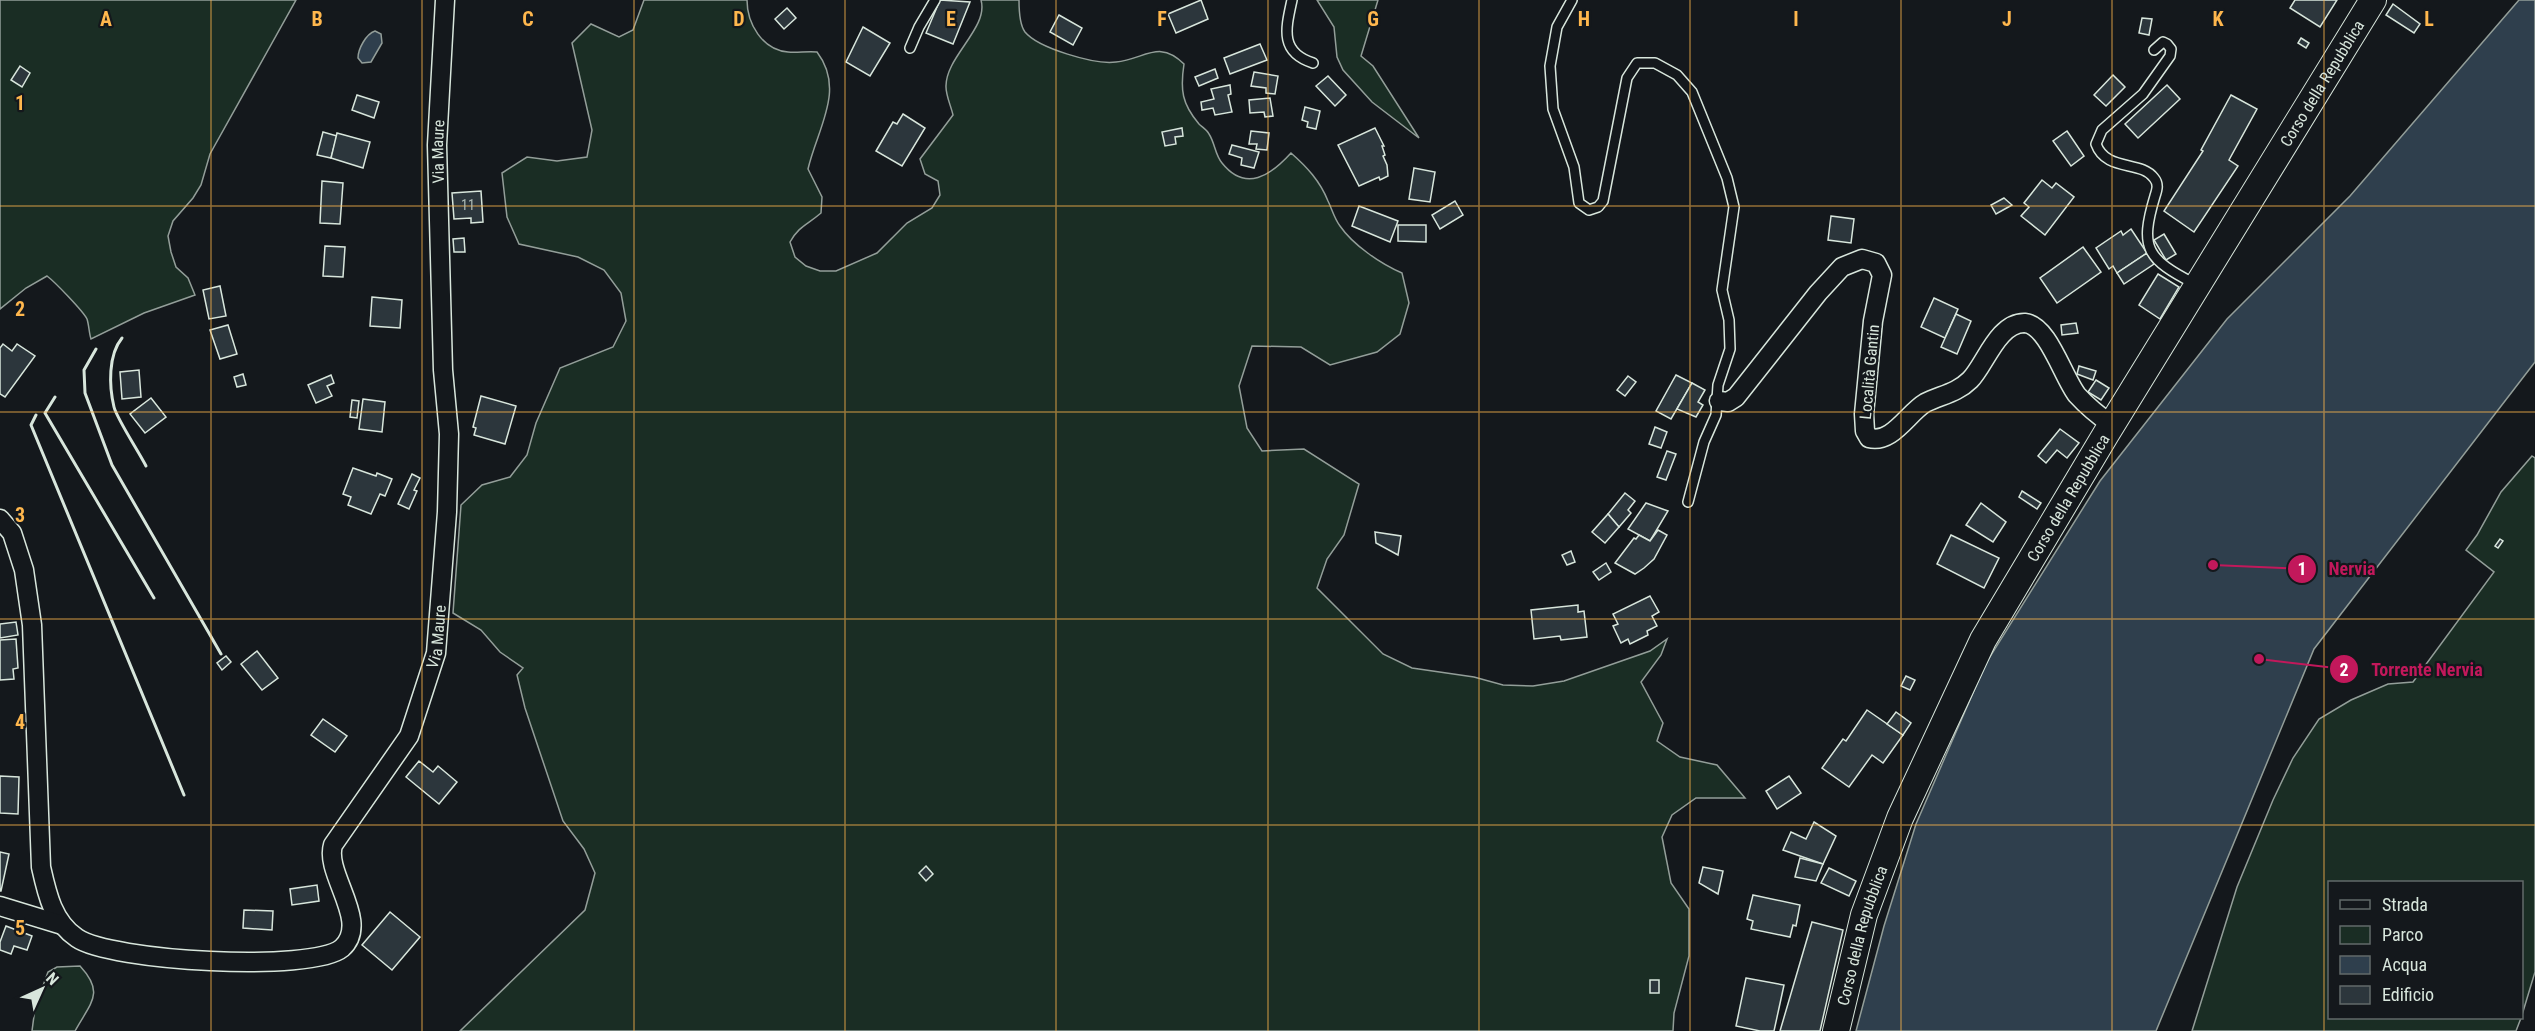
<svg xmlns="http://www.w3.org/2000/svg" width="2535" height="1031" font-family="'Roboto Condensed',sans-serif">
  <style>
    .green { fill: #1a2d24; stroke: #939e99; stroke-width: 1.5 }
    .water { fill: #2f3f4d; stroke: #939e99; stroke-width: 1.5 }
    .building { fill: #2c363c; stroke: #d8e6dc; stroke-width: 1.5 }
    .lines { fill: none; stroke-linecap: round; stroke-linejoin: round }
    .lane-casing { stroke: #d8e6dc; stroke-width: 12 }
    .street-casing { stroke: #d8e6dc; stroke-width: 21 }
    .secondary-casing { stroke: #d8e6dc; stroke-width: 28 }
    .lane { stroke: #14181c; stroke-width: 9 }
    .street { stroke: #14181c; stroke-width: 18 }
    .secondary { stroke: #14181c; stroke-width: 26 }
    .wall { stroke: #d8e6dc; stroke-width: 3 }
    .grid { fill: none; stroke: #ffb74d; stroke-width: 1.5; stroke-opacity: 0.55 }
    .labels { text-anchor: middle; stroke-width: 4.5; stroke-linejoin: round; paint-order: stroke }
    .number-label { font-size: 14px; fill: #adbab4 }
    .street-label { font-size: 16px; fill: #d8e6dc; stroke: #14181c }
    .grid-label { font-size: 20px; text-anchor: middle; font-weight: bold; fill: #ffb74d; stroke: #14181c; stroke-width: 4.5; stroke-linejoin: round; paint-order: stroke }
    .leader { fill: none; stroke: #c2185b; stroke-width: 2 }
    .callout-dot { fill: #c2185b; stroke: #14181c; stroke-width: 2 }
    .mark-label { font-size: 18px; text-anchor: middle; font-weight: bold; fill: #fff }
    .callout-label { font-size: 18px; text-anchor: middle; font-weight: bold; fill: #c2185b; stroke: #14181c; stroke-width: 4.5; stroke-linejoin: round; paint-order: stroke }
  </style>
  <rect width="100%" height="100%" fill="#14181c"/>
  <g class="green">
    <path d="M 0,0 L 296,0 L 210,154 L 201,185 L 193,198 L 173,221 L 168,236 L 171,252 L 176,267 L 188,278 L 195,295 L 144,313 L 91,339 C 89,333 89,325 87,319 C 83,311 55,282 47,276 L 26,288 L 0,309 Z"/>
    <path d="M 644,0 L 747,0 C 747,23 762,50 788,52 C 797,53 807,51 817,52 C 846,90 817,129 808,169 L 822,197 L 821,213 C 807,225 799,226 790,242 L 795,257 L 806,266 L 820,271 L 836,271 L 877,253 L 907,223 L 932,208 L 940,195 L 938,181 L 925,174 L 920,159 L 953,115 C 951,106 946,96 946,87 C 945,57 989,28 981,0 L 1019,0 C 1019,9 1019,24 1025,32 C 1038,48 1095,65 1116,62 C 1145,59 1159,39 1184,64 C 1180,90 1182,104 1199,124 C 1202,127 1207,130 1209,134 C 1215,143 1215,155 1222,163 C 1246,193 1271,175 1291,153 C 1307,167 1320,181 1328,201 C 1332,209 1334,218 1340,226 C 1353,245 1381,264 1402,273 L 1409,303 L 1400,334 L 1377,352 L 1330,365 L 1301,347 L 1252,346 L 1239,386 L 1247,428 L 1262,451 L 1304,449 L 1359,484 L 1344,535 L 1327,559 L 1317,588 L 1383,654 L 1412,668 L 1474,677 L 1503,685 L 1533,686 L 1564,681 L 1650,651 L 1667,639 L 1661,655 L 1641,682 L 1663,723 L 1657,741 L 1680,757 L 1717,765 L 1745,798 L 1696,798 L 1672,815 L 1662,837 L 1671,883 L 1689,909 L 1689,956 L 1674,1013 L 1673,1031 L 460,1031 L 585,910 L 595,873 L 584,849 L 563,821 L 525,708 L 517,675 L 523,668 L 500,652 L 481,630 L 453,613 L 461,505 L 482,485 L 510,477 L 527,455 L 536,423 L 560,368 L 613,347 L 626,321 L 621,293 L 604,270 L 578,257 L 519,244 L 507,217 L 502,173 L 527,157 L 557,161 L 587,157 L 592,130 L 572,43 L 591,24 L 619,37 L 633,30 Z"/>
    <path d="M 1317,0 L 1378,0 L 1361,56 L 1373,66 L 1419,138 L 1372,102 L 1343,70 L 1337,57 L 1334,27 Z"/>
    <path d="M 2532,456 L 2535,458 L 2535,972 L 2522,1015 L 2522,882 L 2330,882 L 2330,1018 L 2521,1018 L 2516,1031 L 2192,1031 L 2237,887 L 2273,800 L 2293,758 L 2319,719 L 2351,700 L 2388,684 L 2413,682 L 2494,572 L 2466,550 L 2477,535 L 2501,492 Z"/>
    <path d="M 80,966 C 105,993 91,1002 75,1031 L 32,1031 L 35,1008 L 48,972 L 57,967 Z"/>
  </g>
  <g class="water">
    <path d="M 2519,0 L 2535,0 L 2535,362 L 2314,649 L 2156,1031 L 1856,1031 L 1884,926 L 1916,824 L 1986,663 L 2100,481 L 2227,319 L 2350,196 Z"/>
    <path d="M 375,31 L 381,34 L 382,43 L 371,62 L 362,63 L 358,58 C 358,49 366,34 375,31 Z"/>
  </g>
  <g class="building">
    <path d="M 940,0 L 970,2 L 953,44 L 926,33 Z"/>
    <path d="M 1201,0 L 1208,19 L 1176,33 L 1168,14 Z"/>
    <path d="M 2295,0 L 2337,0 L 2320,27 L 2290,8 Z"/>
    <path d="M 2393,4 L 2420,24 L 2414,33 L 2386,15 Z"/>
    <path d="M 787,8 L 796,18 L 784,29 L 775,19 Z"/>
    <path d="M 1059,15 L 1082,28 L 1073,45 L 1050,32 Z"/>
    <path d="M 2142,18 L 2152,19 L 2149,35 L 2139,33 Z"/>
    <path d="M 863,27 L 890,43 L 870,76 L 846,62 Z"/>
    <path d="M 2301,38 L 2309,43 L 2306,48 L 2298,43 Z"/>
    <path d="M 1260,44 L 1267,60 L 1230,74 L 1224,58 Z"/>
    <path d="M 20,66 L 30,73 L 22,87 L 11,80 Z"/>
    <path d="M 1215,69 L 1218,78 L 1199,86 L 1195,77 Z"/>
    <path d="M 1254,72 L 1278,76 L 1275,94 L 1266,93 L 1266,88 L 1251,86 Z"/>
    <path d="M 2113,75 L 2125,87 L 2106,106 L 2094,95 Z"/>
    <path d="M 1328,76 L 1346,95 L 1335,106 L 1316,86 Z"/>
    <path d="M 1230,85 L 1231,94 L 1228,95 L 1232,112 L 1215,115 L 1213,108 L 1202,110 L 1201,102 L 1214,99 L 1211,89 Z"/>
    <path d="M 2167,85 L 2180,99 L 2138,138 L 2125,124 Z"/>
    <path d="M 357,95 L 379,102 L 374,118 L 352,110 Z"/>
    <path d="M 2231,95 L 2257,109 L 2229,160 L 2238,166 L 2194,232 L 2164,211 L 2203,151 L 2201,150 Z"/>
    <path d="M 1270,98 L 1273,116 L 1265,117 L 1264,112 L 1250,113 L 1249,100 Z"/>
    <path d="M 1305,107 L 1320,111 L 1316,129 L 1307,127 L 1308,122 L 1302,120 Z"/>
    <path d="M 903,114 L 925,128 L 902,166 L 876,151 L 893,122 L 897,124 Z"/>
    <path d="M 1182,128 L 1183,136 L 1175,137 L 1176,144 L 1165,146 L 1162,132 Z"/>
    <path d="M 1375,128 L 1384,146 L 1382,146 L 1385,155 L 1383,156 L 1387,165 L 1388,176 L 1380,180 L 1379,177 L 1359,186 L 1338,145 Z"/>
    <path d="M 1251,131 L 1269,133 L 1267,150 L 1256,149 L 1257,144 L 1249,144 Z"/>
    <path d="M 2067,131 L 2084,156 L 2071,166 L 2053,141 Z"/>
    <path d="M 323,132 L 337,136 L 331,158 L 317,155 Z"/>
    <path d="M 337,133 L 370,142 L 363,168 L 331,158 Z"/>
    <path d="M 1232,145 L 1259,152 L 1254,168 L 1241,165 L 1242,158 L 1229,154 Z"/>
    <path d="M 1414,168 L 1435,172 L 1430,202 L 1409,199 Z"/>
    <path d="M 2042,180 L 2052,188 L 2056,183 L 2074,197 L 2045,235 L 2021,216 L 2029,207 L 2024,203 Z"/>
    <path d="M 322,181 L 343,183 L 340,224 L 320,223 Z"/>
    <path d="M 481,191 L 483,222 L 471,223 L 471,218 L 454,219 L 452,193 Z"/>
    <path d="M 2004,198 L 2012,205 L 1996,214 L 1991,205 Z"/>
    <path d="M 1455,201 L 1463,215 L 1440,229 L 1432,215 Z"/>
    <path d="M 1359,206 L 1398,221 L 1390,242 L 1352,226 Z"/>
    <path d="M 1831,216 L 1854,219 L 1851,243 L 1828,240 Z"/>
    <path d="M 1398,225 L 1426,225 L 1426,242 L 1398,241 Z"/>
    <path d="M 2131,229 L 2147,253 L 2117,273 L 2113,266 L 2109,269 L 2096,248 L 2121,231 L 2123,235 Z"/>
    <path d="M 2164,234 L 2176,254 L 2166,260 L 2154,240 Z"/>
    <path d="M 464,238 L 465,252 L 454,252 L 453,239 Z"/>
    <path d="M 325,246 L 345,247 L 343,277 L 323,276 Z"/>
    <path d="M 2083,247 L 2101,272 L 2057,303 L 2040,278 Z"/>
    <path d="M 2147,253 L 2154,264 L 2124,284 L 2117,273 Z"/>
    <path d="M 2158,274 L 2179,287 L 2160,319 L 2139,305 Z"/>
    <path d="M 220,286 L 226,316 L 209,319 L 203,290 Z"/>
    <path d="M 372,297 L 402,300 L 400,328 L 370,326 Z"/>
    <path d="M 1934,298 L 1958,309 L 1945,338 L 1921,327 Z"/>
    <path d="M 1956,314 L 1971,321 L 1957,354 L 1941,347 Z"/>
    <path d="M 2076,323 L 2078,333 L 2062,335 L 2061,325 Z"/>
    <path d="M 228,325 L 237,354 L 220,359 L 210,330 Z"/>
    <path d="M 3,344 L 12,351 L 17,344 L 35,356 L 5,397 L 0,394 L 0,348 Z"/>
    <path d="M 2079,366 L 2096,371 L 2093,380 L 2077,374 Z"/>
    <path d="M 139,370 L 141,397 L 122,399 L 120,372 Z"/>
    <path d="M 243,374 L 246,385 L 237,387 L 234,377 Z"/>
    <path d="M 331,375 L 334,383 L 327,386 L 332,396 L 316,403 L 308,385 Z"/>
    <path d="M 1676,375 L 1692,383 L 1671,419 L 1656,411 Z"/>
    <path d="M 1628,376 L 1636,382 L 1625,396 L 1617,390 Z"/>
    <path d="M 2096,380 L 2109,388 L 2101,400 L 2088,392 Z"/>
    <path d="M 1692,383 L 1705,390 L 1698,402 L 1703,405 L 1696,417 L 1677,409 Z"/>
    <path d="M 481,396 L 516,406 L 505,444 L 474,435 L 476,428 L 473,427 Z"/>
    <path d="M 151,398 L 166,417 L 145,433 L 130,414 Z"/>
    <path d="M 363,399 L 385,402 L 382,432 L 359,429 Z"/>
    <path d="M 352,400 L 359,401 L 357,418 L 350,417 Z"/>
    <path d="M 1655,427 L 1667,432 L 1661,448 L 1649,444 Z"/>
    <path d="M 2060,429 L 2079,443 L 2067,458 L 2057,450 L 2046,463 L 2038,456 Z"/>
    <path d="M 1667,451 L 1676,454 L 1666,480 L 1657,477 Z"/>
    <path d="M 353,468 L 376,476 L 377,473 L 392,479 L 385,496 L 380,494 L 371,514 L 348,505 L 351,497 L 343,494 Z"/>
    <path d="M 412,474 L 420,478 L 414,490 L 417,491 L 409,509 L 398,504 Z"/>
    <path d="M 2022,491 L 2041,503 L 2037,509 L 2019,497 Z"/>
    <path d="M 1625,493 L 1635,501 L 1628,510 L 1631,513 L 1619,527 L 1608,514 Z"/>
    <path d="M 1646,503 L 1668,511 L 1650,541 L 1628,529 Z"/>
    <path d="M 1981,503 L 2006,522 L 1993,542 L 1966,525 Z"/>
    <path d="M 1608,514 L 1619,527 L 1605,543 L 1592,532 Z"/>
    <path d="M 1658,530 L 1667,535 L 1654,559 L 1644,568 L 1635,574 L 1615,563 L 1634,538 L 1636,539 L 1639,535 L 1650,541 Z"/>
    <path d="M 1375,532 L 1401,536 L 1398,555 L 1376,543 Z"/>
    <path d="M 1951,535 L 1999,558 L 1984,588 L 1937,564 Z"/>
    <path d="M 2500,539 L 2503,541 L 2498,548 L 2495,546 Z"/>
    <path d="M 1571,551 L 1575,562 L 1567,565 L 1562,555 Z"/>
    <path d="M 1606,563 L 1611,572 L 1599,580 L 1593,572 Z"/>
    <path d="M 1650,596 L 1659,612 L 1652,616 L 1657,626 L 1647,631 L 1648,635 L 1630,644 L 1628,639 L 1621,643 L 1613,626 L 1618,624 L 1613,614 Z"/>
    <path d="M 1578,605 L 1578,612 L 1584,611 L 1587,637 L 1561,640 L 1560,636 L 1534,639 L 1531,610 Z"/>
    <path d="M 16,622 L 18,635 L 0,638 L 0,624 Z"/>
    <path d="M 16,639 L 18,668 L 13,669 L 14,679 L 0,680 L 0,640 Z"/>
    <path d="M 257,651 L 278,678 L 262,690 L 241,664 Z"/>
    <path d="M 226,656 L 231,662 L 222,670 L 217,663 Z"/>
    <path d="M 1906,676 L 1915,680 L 1910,690 L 1901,686 Z"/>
    <path d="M 1867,710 L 1903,735 L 1883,763 L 1872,755 L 1849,787 L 1822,768 L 1843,739 L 1846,741 Z"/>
    <path d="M 1896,712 L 1911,723 L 1903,735 L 1887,724 Z"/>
    <path d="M 323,719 L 347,736 L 335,752 L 311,735 Z"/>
    <path d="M 419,761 L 433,772 L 438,766 L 457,782 L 439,804 L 406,777 Z"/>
    <path d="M 0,776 L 19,777 L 18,814 L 0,813 Z"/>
    <path d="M 1789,776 L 1801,793 L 1777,809 L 1766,791 Z"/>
    <path d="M 1814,822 L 1836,836 L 1823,864 L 1783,850 L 1791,832 L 1806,839 Z"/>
    <path d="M 0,852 L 9,854 L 1,891 L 0,891 Z"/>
    <path d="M 1800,858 L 1823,864 L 1816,881 L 1795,877 Z"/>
    <path d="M 926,866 L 933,874 L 926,881 L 919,873 Z"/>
    <path d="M 1703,867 L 1723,871 L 1718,894 L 1699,883 Z"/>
    <path d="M 1829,868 L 1856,881 L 1849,896 L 1821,883 Z"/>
    <path d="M 317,885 L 319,901 L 292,905 L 290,889 Z"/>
    <path d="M 1753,895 L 1800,905 L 1796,926 L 1793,925 L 1790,937 L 1751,929 L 1753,921 L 1747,919 Z"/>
    <path d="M 244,910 L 273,911 L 272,930 L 243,928 Z"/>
    <path d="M 390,912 L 420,937 L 392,970 L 362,945 Z"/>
    <path d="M 1812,922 L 1843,930 L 1820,1031 L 1780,1031 Z"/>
    <path d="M 6,926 L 32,936 L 27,950 L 14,946 L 11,954 L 0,950 L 0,942 Z"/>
    <path d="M 1746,978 L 1784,985 L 1774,1031 L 1760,1031 L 1736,1026 Z"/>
    <rect x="1650" y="980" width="9" height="13"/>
  </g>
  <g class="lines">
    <defs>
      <g id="lane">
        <path d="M 1292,0 C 1286,28 1279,52 1313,63"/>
        <path d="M 1572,0 L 1557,27 L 1550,66 L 1553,109 L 1574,167 L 1579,203 L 1589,210 L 1598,207 L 1603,201 L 1627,78 L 1637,63 L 1655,63 L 1677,75 L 1692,92 L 1727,178 L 1734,207 L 1722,290 L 1729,320 L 1730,349 L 1718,385 L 1716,415 L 1704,442 L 1688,502"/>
        <path d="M 910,48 L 919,27 L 935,0"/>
        <path d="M 2154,50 L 2163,42 L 2167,44 L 2171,49 L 2170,56 L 2143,94 L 2102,130 L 2096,144 C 2106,172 2141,160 2154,178 C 2159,184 2157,190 2155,196 C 2139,249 2147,259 2195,284"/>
      </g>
      <g id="street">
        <path d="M 1719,401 L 1728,402 L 1736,397 L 1818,293 L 1842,267 L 1862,259 L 1876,263 L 1882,275 L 1873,321 L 1864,414 L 1865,431 L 1869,438 C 1892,444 1908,413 1925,403 C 1941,395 1957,393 1970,380 C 1985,365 1998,322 2025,323 C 2048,325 2063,377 2077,395 C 2087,406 2099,416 2112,425"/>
        <path id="s1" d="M 0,519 L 12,533 L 24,570 L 32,625 L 41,867 C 47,894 53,922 77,938 C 110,961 312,973 342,948 C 371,922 324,874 333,845 L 409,736 L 436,653 L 447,512 L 449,434 L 443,370 L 437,145 L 445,0"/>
        <path d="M 0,906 L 62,925"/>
      </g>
      <g id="secondary">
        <path id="s2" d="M 1836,1031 L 1864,915 L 1900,818 L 1983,640 L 2106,434 L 2373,0"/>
      </g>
    </defs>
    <use href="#lane" class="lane-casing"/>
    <use href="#street" class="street-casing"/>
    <use href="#secondary" class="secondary-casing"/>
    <use href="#lane" class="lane"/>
    <use href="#street" class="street"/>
    <use href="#secondary" class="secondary"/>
    <g class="wall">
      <path d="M 122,338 C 108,355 109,386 114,407 C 117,419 139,452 146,466"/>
      <path d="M 96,349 L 84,370 L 85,393 L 112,465 L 221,654"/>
      <path d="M 55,397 L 45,413 L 154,598"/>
      <path d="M 36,415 L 31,425 L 184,795"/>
    </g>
  </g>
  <path class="grid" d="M 211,0 L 211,1031M 422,0 L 422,1031M 634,0 L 634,1031M 845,0 L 845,1031M 1056,0 L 1056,1031M 1268,0 L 1268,1031M 1479,0 L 1479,1031M 1690,0 L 1690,1031M 1901,0 L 1901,1031M 2112,0 L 2112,1031M 2324,0 L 2324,1031M 0,206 L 2535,206M 0,412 L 2535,412M 0,619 L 2535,619M 0,825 L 2535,825"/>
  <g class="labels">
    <g class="number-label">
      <text x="468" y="210">11</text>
    </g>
    <g class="street-label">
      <text dy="6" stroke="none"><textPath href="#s2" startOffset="1071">Corso della Repubblica</textPath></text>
      <text dy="6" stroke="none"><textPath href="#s1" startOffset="1538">Via Maure</textPath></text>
      <text transform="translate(1869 372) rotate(-85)" y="6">Località Gantin</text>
      <text dy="6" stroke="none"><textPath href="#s2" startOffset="585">Corso della Repubblica</textPath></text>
      <text dy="6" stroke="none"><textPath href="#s1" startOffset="1052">Via Maure</textPath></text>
      <text dy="6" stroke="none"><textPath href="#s2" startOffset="99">Corso della Repubblica</textPath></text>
    </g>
  </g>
  <g class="grid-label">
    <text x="106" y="26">A</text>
    <text x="317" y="26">B</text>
    <text x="528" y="26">C</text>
    <text x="739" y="26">D</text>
    <text x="951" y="26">E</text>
    <text x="1162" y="26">F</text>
    <text x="1373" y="26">G</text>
    <text x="1584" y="26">H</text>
    <text x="1796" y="26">I</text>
    <text x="2007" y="26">J</text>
    <text x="2218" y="26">K</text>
    <text x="2429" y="26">L</text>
    <text x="20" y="110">1</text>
    <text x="20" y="316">2</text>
    <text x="20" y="522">3</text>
    <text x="20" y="729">4</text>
    <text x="20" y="935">5</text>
  </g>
  <path class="leader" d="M2213 565L2302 569M2259 659L2344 669"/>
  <g class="callout-dot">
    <circle cx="2213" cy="565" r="6"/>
    <circle cx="2259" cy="659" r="6"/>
    <circle cx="2302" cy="569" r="15"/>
    <circle cx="2344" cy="669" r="15"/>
  </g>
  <g class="mark-label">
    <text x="2302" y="575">1</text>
    <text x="2344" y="676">2</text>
  </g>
  <g class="callout-label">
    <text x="2352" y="575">Nervia</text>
    <text x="2427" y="676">Torrente Nervia</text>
  </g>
  <rect x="2328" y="881" width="195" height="138" fill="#14181c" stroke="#626a69" stroke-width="1.5"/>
  <rect x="2340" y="900" width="30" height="9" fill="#14181c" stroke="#626a69" stroke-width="1.5"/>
  <text x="2382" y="911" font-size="18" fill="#d8e6dc">Strada</text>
  <rect x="2340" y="926" width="30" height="18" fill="#1a2d24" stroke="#626a69" stroke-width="1.5"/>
  <text x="2382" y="941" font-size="18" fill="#d8e6dc">Parco</text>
  <rect x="2340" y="956" width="30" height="18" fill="#2f3f4d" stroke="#626a69" stroke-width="1.5"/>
  <text x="2382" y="971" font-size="18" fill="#d8e6dc">Acqua</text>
  <rect x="2340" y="986" width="30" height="18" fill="#2c363c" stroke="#626a69" stroke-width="1.5"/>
  <text x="2382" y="1001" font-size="18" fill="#d8e6dc">Edificio</text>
  <g transform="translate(42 989) rotate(45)" stroke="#14181c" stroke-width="4.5" paint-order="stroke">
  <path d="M0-4.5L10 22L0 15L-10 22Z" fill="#d8e6dc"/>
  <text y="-9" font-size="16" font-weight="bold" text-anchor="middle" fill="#d8e6dc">N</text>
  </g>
</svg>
